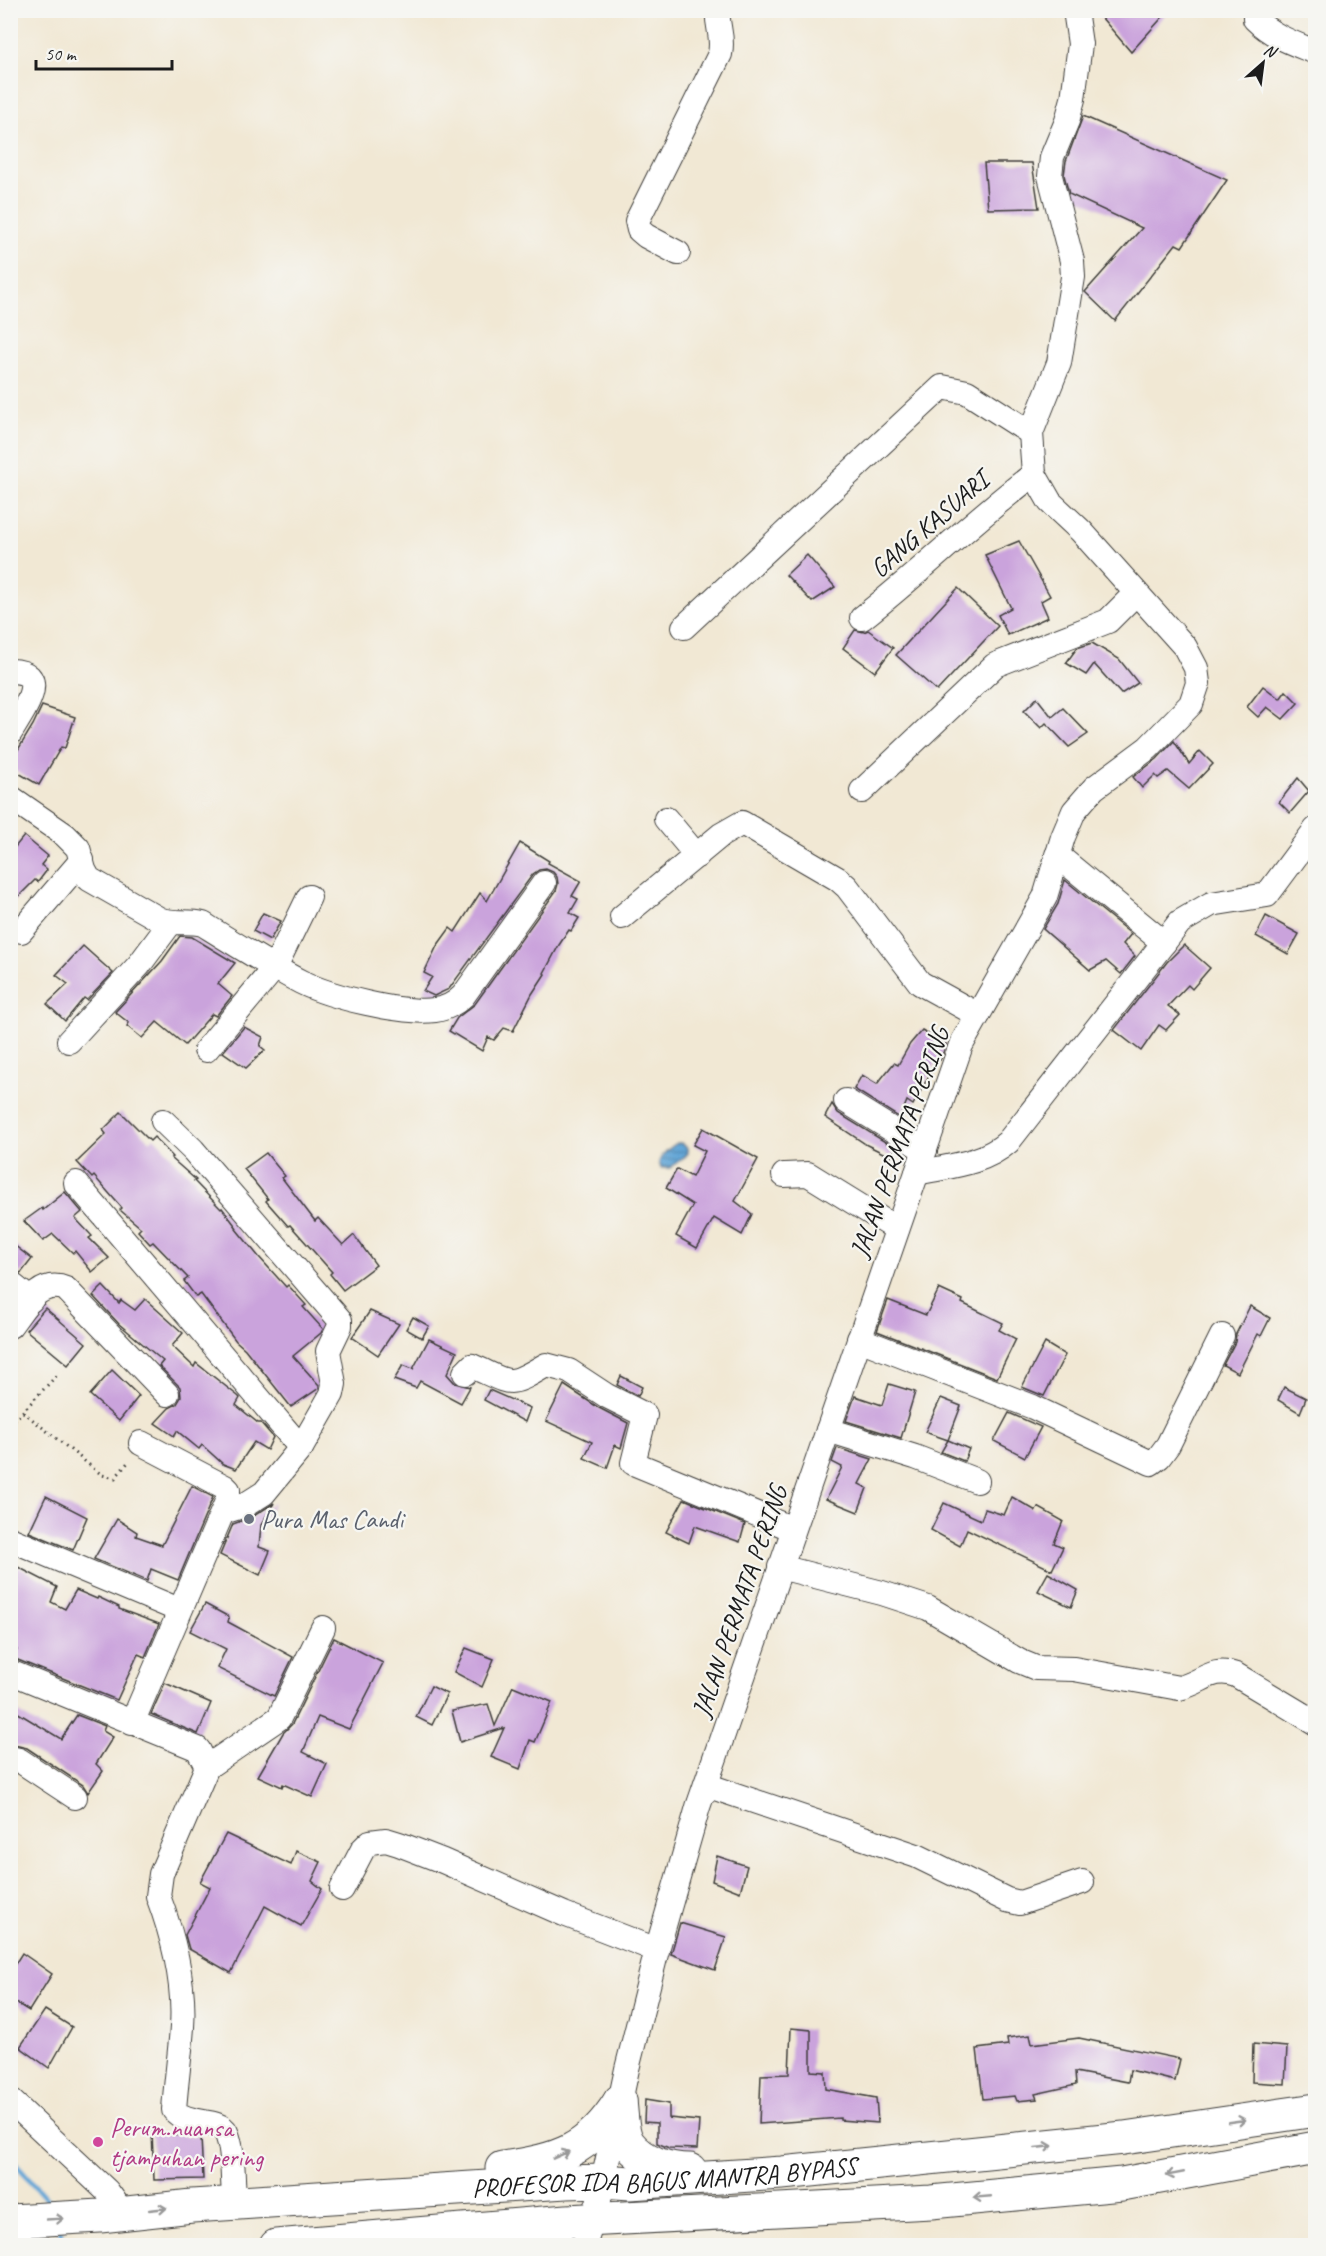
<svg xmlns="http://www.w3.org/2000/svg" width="1326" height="2256" font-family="Caveat,sans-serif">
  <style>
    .water { fill: url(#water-rules); stroke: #3f617a; stroke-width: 1.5 }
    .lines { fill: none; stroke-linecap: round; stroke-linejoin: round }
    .stream { stroke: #62a6d7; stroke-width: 5 }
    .building { fill: #caa3dc }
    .minor-casing { stroke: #3c3b38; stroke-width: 26 }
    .highway-casing { stroke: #3c3b38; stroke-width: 35 }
    .path { stroke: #3c3b38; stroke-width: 3; stroke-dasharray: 1.5 4.5; stroke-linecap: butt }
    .minor { stroke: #fff; stroke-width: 24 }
    .highway { stroke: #fff; stroke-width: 33 }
    .oneway { stroke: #999 }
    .worship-dot { fill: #6b7280; stroke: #f6f6f2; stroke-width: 2 }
    .hotel-dot { fill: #d1479c; stroke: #f6f6f2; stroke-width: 2 }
    .labels { text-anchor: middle; stroke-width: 4.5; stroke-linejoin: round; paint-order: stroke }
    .street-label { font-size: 26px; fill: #1c1c1c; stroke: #f6f6f2 }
    .worship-label { font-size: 26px; fill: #5b616d; stroke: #f6f6f2; text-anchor: start }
    .hotel-label { font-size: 26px; fill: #b23c85; stroke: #f6f6f2; text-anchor: start }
  </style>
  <defs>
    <pattern id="water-rules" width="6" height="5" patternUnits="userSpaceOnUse" patternTransform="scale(1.5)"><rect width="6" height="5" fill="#62a6d7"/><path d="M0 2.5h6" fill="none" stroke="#5086ae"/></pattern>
  </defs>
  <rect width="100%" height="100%" fill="#f6f6f2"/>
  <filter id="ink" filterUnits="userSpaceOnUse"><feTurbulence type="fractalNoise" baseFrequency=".0167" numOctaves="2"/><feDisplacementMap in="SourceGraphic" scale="12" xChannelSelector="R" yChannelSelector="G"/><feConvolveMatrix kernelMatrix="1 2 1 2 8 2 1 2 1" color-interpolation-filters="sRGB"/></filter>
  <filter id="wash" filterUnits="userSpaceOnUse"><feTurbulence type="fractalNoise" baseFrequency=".008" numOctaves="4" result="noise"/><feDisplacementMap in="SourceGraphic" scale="24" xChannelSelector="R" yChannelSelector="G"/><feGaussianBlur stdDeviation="1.35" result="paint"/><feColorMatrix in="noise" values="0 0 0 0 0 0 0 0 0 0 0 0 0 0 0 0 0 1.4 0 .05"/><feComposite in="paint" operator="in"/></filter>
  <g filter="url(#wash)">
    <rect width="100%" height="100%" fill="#f1e8d4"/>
    <path class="water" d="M 677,1143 L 681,1143 L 687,1148 L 688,1153 C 683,1160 676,1161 671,1168 L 661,1168 L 659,1162 C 663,1153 668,1149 677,1143 Z"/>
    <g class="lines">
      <g class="stream">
        <path d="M 10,2158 L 49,2202 L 51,2207"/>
        <path d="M 60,2230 L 66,2246"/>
      </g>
    </g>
    <g id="blocks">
      <g class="building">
        <path d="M 1095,10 L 1169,10 L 1131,52 Z"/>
        <path d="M 1083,116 L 1227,180 L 1182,247 L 1176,244 L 1115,321 L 1085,292 L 1142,228 L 1069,194 L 1064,175 L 1066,161 Z"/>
        <path d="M 984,163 L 1032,163 L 1039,208 L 988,209 Z"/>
        <path d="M 1019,541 L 1050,596 L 1041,601 L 1048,617 L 1008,635 L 998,615 L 1011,608 L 985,555 Z"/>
        <path d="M 807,555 L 835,587 L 812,602 L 786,575 Z"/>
        <path d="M 958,588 L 998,626 L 937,691 L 896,655 Z"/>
        <path d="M 855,630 L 864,632 L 868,630 L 893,648 L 875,672 L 843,648 Z"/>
        <path d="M 1092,643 L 1119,659 L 1138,683 L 1121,694 L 1094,664 L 1086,675 L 1066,663 L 1077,648 Z"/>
        <path d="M 1263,686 L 1280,699 L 1286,691 L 1298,703 L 1283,719 L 1267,707 L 1258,717 L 1247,707 Z"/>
        <path d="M 1037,698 L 1052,717 L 1063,708 L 1088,734 L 1069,747 L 1046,723 L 1041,728 L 1024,711 Z"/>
        <path d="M 42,706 L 75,717 L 65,748 L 61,747 L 39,785 L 10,768 L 10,763 L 33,725 Z"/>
        <path d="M 1174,741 L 1189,764 L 1200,751 L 1213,764 L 1189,789 L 1168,771 L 1158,778 L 1155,775 L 1142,788 L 1133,777 L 1157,759 Z"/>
        <path d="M 1298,778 L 1309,791 L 1290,813 L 1279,802 Z"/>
        <path d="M 24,836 L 48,856 L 41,865 L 47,870 L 38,882 L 35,880 L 10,905 L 10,853 Z"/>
        <path d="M 520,843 L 549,861 L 548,863 L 581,881 L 572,896 L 578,899 L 570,913 L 579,918 L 571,931 L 569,930 L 559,945 L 544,973 L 545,974 L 532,994 L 513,1031 L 504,1028 L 494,1040 L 488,1037 L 482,1051 L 449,1031 L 457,1018 L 475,1004 L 556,891 L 558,884 L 557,877 L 553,872 L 546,869 L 539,870 L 533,874 L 449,989 L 434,996 L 423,991 L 432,977 L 424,973 L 437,946 L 450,928 L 455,932 L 480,893 L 487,901 Z"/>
        <path d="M 1065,880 L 1131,934 L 1123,944 L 1135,956 L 1121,974 L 1106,961 L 1090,970 L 1043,929 L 1058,904 Z"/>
        <path d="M 263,913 L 281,921 L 270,940 L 253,931 Z"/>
        <path d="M 1266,916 L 1299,934 L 1288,954 L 1256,936 Z"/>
        <path d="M 180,936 L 192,937 L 235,963 L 218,984 L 232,996 L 216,1016 L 212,1014 L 185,1045 L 157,1022 L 142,1038 L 127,1026 L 129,1023 L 115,1012 L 162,961 Z"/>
        <path d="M 1184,945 L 1210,968 L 1192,989 L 1188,985 L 1168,1006 L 1180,1015 L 1166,1030 L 1159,1025 L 1141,1051 L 1114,1030 L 1167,962 Z"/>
        <path d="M 83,946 L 113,973 L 87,1000 L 84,998 L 65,1021 L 47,1004 L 68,984 L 56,975 Z"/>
        <path d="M 244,1027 L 263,1037 L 260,1046 L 265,1050 L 246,1068 L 223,1052 Z"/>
        <path d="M 922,1030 L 946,1044 L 942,1056 L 940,1060 L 938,1059 L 913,1105 L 907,1101 L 900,1118 L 854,1089 L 862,1075 L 877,1084 L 894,1063 L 898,1065 L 910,1044 Z"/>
        <path d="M 832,1104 L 838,1113 L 895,1148 L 891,1157 L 867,1145 L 825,1117 Z"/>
        <path d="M 121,1112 L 150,1141 L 154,1137 L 173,1157 L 171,1158 L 196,1180 L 194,1181 L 221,1209 L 222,1208 L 237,1228 L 236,1229 L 259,1257 L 286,1287 L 288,1285 L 306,1305 L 303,1307 L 323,1329 L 321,1333 L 293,1356 L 319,1385 L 319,1388 L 291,1407 L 245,1349 L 236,1341 L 201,1294 L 196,1297 L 184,1281 L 188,1278 L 153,1242 L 150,1244 L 138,1231 L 141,1228 L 120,1210 L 122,1208 L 94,1176 L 92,1178 L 77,1162 L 106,1134 L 103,1130 Z"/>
        <path d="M 703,1128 L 758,1159 L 735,1201 L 752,1214 L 742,1235 L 714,1218 L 697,1248 L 676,1236 L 693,1205 L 666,1188 L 677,1169 L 692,1177 L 705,1151 L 693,1145 Z"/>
        <path d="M 266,1153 L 285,1176 L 282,1178 L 315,1221 L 318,1218 L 343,1245 L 354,1235 L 376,1265 L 343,1290 L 330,1274 L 332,1272 L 290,1225 L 288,1226 L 266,1201 L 268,1199 L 244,1169 Z"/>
        <path d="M 65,1192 L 82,1212 L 75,1218 L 92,1236 L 89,1238 L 109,1258 L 92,1272 L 75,1251 L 73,1253 L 53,1234 L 43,1241 L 24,1221 L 42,1208 L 43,1210 Z"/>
        <path d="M 10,1242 L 32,1259 L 21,1273 L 10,1269 Z"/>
        <path d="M 103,1286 L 119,1303 L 121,1300 L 135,1310 L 145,1299 L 183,1333 L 172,1346 L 194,1367 L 196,1363 L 238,1396 L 240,1398 L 236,1405 L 258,1423 L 261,1423 L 273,1437 L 267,1450 L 254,1442 L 236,1469 L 223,1464 L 202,1445 L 199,1449 L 177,1431 L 174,1436 L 155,1423 L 169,1408 L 177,1404 L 181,1397 L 180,1387 L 159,1366 L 163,1361 L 119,1324 L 93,1296 Z"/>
        <path d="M 939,1289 L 963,1300 L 962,1303 L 1003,1323 L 999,1330 L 1016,1339 L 997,1378 L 877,1331 L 888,1300 L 926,1315 Z"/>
        <path d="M 1250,1306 L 1270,1318 L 1261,1336 L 1258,1334 L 1238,1373 L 1223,1365 L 1235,1342 L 1236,1334 Z"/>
        <path d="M 45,1308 L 86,1343 L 68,1365 L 26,1330 Z"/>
        <path d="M 370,1311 L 399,1324 L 378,1355 L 352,1337 Z"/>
        <path d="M 413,1317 L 429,1326 L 422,1338 L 406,1329 Z"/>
        <path d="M 429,1339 L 457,1352 L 447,1374 L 455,1383 L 470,1387 L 461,1403 L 420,1381 L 416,1388 L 394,1380 L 403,1365 L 413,1369 Z"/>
        <path d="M 1045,1343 L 1065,1355 L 1044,1396 L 1022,1387 Z"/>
        <path d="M 112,1370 L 139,1396 L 119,1421 L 90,1395 Z"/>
        <path d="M 621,1376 L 642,1387 L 638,1396 L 617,1385 Z"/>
        <path d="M 889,1384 L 915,1392 L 901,1438 L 846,1421 L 855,1396 L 882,1405 Z"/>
        <path d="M 564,1385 L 599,1408 L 628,1423 L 621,1448 L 615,1445 L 607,1468 L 584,1458 L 592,1442 L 546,1421 Z"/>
        <path d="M 1284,1387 L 1306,1398 L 1300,1413 L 1278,1400 Z"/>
        <path d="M 489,1390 L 530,1408 L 525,1422 L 484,1400 Z"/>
        <path d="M 941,1398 L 961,1406 L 948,1440 L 925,1432 Z"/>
        <path d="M 1009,1413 L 1041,1427 L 1025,1457 L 994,1441 Z"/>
        <path d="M 948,1440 L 969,1449 L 964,1461 L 941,1452 Z"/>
        <path d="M 837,1448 L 872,1459 L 859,1484 L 867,1488 L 858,1512 L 826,1499 L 842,1467 L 832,1462 Z"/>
        <path d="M 192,1486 L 213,1497 L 178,1580 L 151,1569 L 147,1581 L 94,1559 L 117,1519 L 137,1532 L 136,1536 L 162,1545 Z"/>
        <path d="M 46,1496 L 87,1517 L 73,1550 L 29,1532 Z"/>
        <path d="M 1012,1497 L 1036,1511 L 1038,1507 L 1063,1521 L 1054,1543 L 1063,1547 L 1052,1570 L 967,1529 L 960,1546 L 931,1530 L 944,1503 L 981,1520 L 985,1509 L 1004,1515 Z"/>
        <path d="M 684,1499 L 745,1524 L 740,1542 L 695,1526 L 689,1543 L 666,1532 Z"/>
        <path d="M 274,1503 L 261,1525 L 259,1547 L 270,1551 L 260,1575 L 220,1555 L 233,1524 L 252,1517 Z"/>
        <path d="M 10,1563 L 57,1587 L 51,1602 L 65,1609 L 76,1590 L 97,1599 L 98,1597 L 119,1607 L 119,1609 L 159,1624 L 145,1657 L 138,1654 L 117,1700 L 13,1658 L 17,1650 L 10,1647 Z"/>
        <path d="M 1048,1573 L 1078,1590 L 1071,1607 L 1038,1591 Z"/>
        <path d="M 205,1604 L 229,1617 L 228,1622 L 293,1657 L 274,1696 L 217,1668 L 226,1649 L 190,1631 Z"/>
        <path d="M 334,1638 L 383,1663 L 349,1729 L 318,1717 L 303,1752 L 327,1764 L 312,1797 L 283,1784 L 282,1787 L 258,1776 L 283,1733 L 292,1724 Z"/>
        <path d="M 466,1648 L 494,1659 L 482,1687 L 454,1672 Z"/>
        <path d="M 165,1683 L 211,1703 L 198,1734 L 151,1714 Z"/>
        <path d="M 431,1686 L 447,1694 L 432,1725 L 416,1717 Z"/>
        <path d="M 513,1686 L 552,1702 L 535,1742 L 530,1740 L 520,1769 L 491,1757 L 504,1728 L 460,1742 L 452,1711 L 488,1704 L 495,1726 Z"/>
        <path d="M 10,1708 L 61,1739 L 77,1715 L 105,1726 L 103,1731 L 113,1737 L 96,1764 L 103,1771 L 88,1793 L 83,1785 L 27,1748 L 10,1744 Z"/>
        <path d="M 226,1834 L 291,1865 L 296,1851 L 321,1862 L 312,1881 L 322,1889 L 301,1926 L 265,1906 L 231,1973 L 189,1949 L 185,1935 L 210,1887 L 200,1882 Z"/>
        <path d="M 717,1856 L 747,1866 L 740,1892 L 712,1881 Z"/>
        <path d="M 680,1923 L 726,1937 L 715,1970 L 671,1954 Z"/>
        <path d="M 22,1953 L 52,1974 L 29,2011 L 10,1999 L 10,1972 Z"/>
        <path d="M 45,2010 L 72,2027 L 49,2068 L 20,2047 Z"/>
        <path d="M 791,2028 L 811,2030 L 811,2071 L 825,2072 L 826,2089 L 876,2098 L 878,2123 L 840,2120 L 840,2118 L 759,2124 L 761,2075 L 789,2074 Z"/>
        <path d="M 1030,2035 L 1032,2044 L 1079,2038 L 1180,2059 L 1175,2081 L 1130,2070 L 1128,2082 L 1075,2072 L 1076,2085 L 1035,2094 L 1037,2099 L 1017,2101 L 1015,2096 L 983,2099 L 977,2049 L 1008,2045 L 1007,2038 Z"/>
        <path d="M 1253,2044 L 1287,2047 L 1285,2084 L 1252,2082 Z"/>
        <path d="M 645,2100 L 669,2104 L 669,2118 L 699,2121 L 697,2149 L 669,2148 L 657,2143 L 657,2123 L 644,2122 Z"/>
        <path d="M 152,2132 L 201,2137 L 203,2179 L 154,2180 Z"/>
      </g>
    </g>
  </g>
  <g filter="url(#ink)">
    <use href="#blocks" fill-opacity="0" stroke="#3c3b38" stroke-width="1.5"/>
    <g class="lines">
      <defs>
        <g id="minor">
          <path d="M 1255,10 L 1255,19 C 1272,36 1293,43 1315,52"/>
          <path d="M 678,253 L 646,236 L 639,230 L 637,221 L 720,54 C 724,35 716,26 718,10"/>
          <path d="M 862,618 C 921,572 974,519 1034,474"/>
          <path d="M 684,627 L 942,387 L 967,392 L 1031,433"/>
          <path d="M 10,671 C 54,671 21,714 10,733"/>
          <path d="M 862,791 L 995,665 L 1108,621 L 1136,593"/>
          <path d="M 10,797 L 65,835 L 78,848 L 84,870 L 89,879 L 159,919 C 172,925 188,920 203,924 C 235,944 268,965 301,982 C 331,997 402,1014 435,1010 C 445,1009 456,1003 463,996 L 544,883"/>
          <path d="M 666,819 L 697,856"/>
          <path d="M 1057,855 L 1164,943"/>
          <path d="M 622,917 L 721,835 L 742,823 L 838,879 L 847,887 L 920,983 L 978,1015"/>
          <path d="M 21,931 L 82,860"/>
          <path d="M 69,1041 L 139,965 L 171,922"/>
          <path d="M 206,1050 L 275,967 L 309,897"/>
          <path d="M 846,1101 L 925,1150"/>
          <path d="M 163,1121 L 193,1150 L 340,1320 L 340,1326 L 328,1351 L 334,1384 L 332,1394 L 301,1448 L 264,1493 L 245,1505 L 223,1512"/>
          <path d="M 917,1173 C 949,1166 983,1164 1008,1142 L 1180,922 L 1211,904 L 1267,895 L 1316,829"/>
          <path d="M 784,1175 L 808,1174 L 897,1229"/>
          <path d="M 76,1183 L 301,1448"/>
          <path d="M 10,1283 L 31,1300"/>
          <path d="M 10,1326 C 24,1308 39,1278 66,1289 L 167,1394"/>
          <path d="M 859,1339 L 1033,1407 L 1151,1463 L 1159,1457 L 1168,1445 L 1222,1336"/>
          <path d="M 465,1373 L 472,1366 C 513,1384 507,1388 546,1365 L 569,1371 L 607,1396 L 645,1415 L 633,1463 L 793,1529"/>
          <path d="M 828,1430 L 915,1457 L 977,1481"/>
          <path d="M 10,1539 L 179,1610"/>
          <path d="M 780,1567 L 882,1593 L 928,1608 L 1019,1661 L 1036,1668 L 1074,1669 L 1179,1688 C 1202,1683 1212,1666 1236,1675 L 1316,1723"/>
          <path d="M 10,1672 L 198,1749 L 207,1767"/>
          <path d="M 132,1723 L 228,1499 L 228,1490 L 225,1487 L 141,1443"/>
          <path d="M 10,1758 L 19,1760 L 75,1797"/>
          <path d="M 706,1785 L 917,1856 L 1007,1900 L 1020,1903 L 1082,1882"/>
          <path d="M 342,1889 L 363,1849 L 370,1842 L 386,1840 L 399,1844 L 443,1861 L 564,1914 L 657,1950"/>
          <path d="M 10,2100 L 107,2191 L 123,2213"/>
          <path d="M 234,2194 C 232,2175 234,2150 226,2132 C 219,2118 186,2126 174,2110 C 176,2082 180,2055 182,2027 C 185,1984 173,1936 158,1896 L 161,1874 L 207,1767 L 279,1718 L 323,1628"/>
          <path d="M 584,2246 L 599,2200 L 627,2069 L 657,1950 L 698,1807 L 961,1045 L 1045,897 L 1063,837 L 1074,811 L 1094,788 L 1148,748 L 1191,704 L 1198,683 L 1196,668 L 1185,647 L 1081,531 L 1050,502 L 1034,474 L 1031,433 L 1059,363 L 1073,277 L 1072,261 L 1050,176 L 1052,157 L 1067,121 L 1073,99 L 1080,44 L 1075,10"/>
        </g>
        <g id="highway">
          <path d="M 620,2101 C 622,2115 621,2133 629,2144 C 643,2162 668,2170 690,2170"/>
          <path d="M 502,2168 C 557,2161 589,2151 620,2101"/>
          <path id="s1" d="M 10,2221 L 100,2216 L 192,2206 L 566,2182 L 604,2181 L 630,2183 L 782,2173 L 1124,2138 L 1316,2110"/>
          <path d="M 276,2246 L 567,2221 L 931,2202 L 1122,2184 L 1316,2148"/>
        </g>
      </defs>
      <use href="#minor" class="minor-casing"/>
      <use href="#highway" class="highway-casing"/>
      <g class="path">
        <path d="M 23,1412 L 102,1475 L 115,1478 L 130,1460"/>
        <path d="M 10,1425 L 59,1373"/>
      </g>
      <use href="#minor" class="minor"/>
      <use href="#highway" class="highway"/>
    </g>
    <defs><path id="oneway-shaft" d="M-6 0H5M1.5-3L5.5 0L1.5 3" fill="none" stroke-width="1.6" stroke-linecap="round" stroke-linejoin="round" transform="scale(1.5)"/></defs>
    <g class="oneway">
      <use href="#oneway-shaft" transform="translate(1237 2121) rotate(-8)"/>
      <use href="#oneway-shaft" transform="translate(1044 2147) rotate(-6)"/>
      <use href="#oneway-shaft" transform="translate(561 2155) rotate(-24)"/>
      <use href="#oneway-shaft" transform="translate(1175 2174) rotate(169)"/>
      <use href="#oneway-shaft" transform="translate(982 2197) rotate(175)"/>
      <use href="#oneway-shaft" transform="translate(158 2209) rotate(-6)"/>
      <use href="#oneway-shaft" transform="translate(55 2219) rotate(-3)"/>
    </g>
  </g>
  <circle class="worship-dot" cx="249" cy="1519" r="6"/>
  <circle class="hotel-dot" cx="98" cy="2142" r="6"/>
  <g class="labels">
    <g class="street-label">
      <text transform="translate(929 524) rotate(-41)" y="9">GANG KASUARI</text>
      <text transform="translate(899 1142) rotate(-70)" y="9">JALAN PERMATA PERING</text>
      <text transform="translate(739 1601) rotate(-71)" y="9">JALAN PERMATA PERING</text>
      <text dy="9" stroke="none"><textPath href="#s1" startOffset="656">PROFESOR IDA BAGUS MANTRA BYPASS</textPath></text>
    </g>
    <g class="worship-label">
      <text x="261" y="1528">Pura Mas Candi</text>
    </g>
    <g class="hotel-label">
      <text x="110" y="2136">Perum.nuansa<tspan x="110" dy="30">tjampuhan pering</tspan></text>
    </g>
  </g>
  <rect width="1326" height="2256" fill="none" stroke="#f6f6f2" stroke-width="36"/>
  <g transform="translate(1263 63) rotate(28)" stroke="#f6f6f2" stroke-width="4.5" paint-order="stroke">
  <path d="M0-4.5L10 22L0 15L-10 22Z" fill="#1c1c1c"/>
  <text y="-9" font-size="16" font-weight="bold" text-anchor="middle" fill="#1c1c1c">N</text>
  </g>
  <path d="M36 60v9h136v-9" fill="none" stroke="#1c1c1c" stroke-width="3"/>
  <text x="45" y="60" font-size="18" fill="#1c1c1c" stroke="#f6f6f2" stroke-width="4.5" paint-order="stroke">50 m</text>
</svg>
